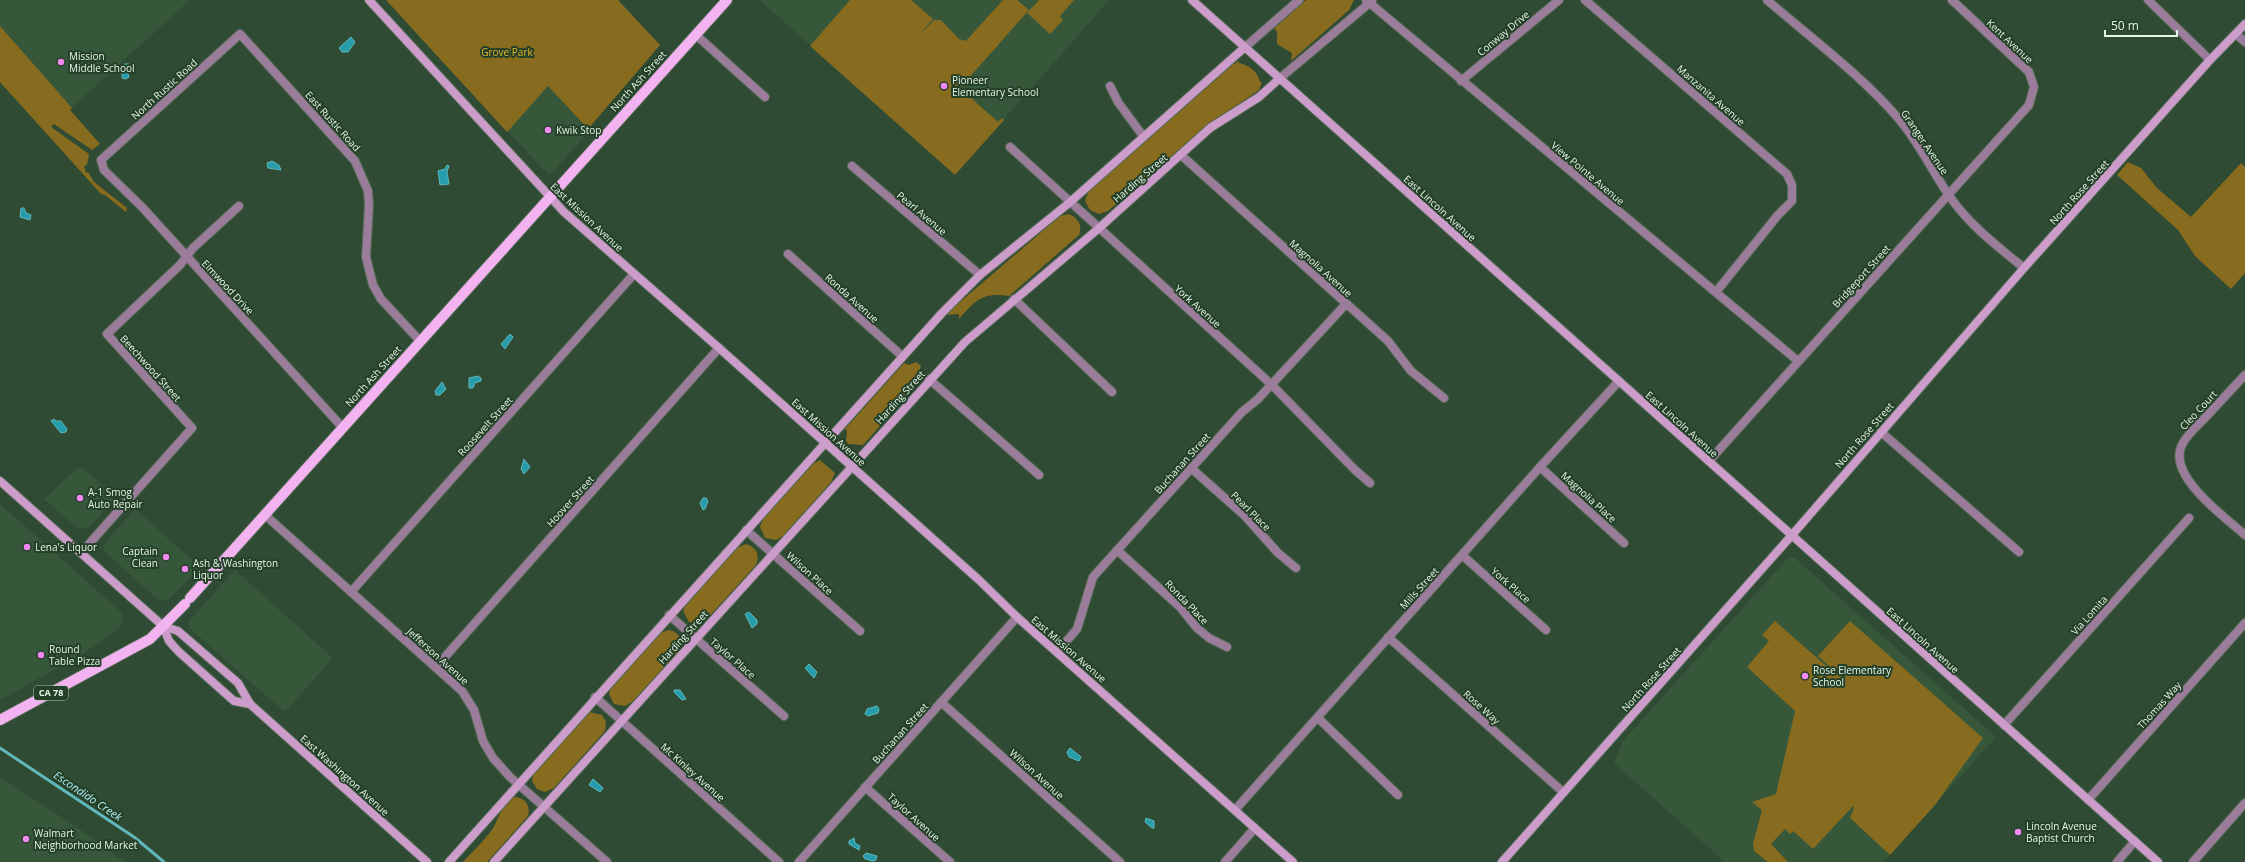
<svg xmlns="http://www.w3.org/2000/svg" width="2245" height="862" font-family="'Open Sans',sans-serif">
  <style>
    .built { fill: #37573a }
    .green { fill: #876b1e }
    .water { fill: #279caa; stroke: #60b7bc }
    .lines { fill: none; stroke-linecap: round; stroke-linejoin: round }
    .stream { stroke: #60b7bc; stroke-width: 3 }
    .street-casing { stroke: #516a53; stroke-width: 10 }
    .secondary-casing { stroke: #516a53; stroke-width: 10 }
    .primary-casing { stroke: #516a53; stroke-width: 12 }
    .street { stroke: #9b7c9a; stroke-width: 8 }
    .secondary { stroke: #cc9cca; stroke-width: 8 }
    .primary { stroke: #f2b3f0; stroke-width: 10 }
    .poi-dot { fill: #f38af2; stroke: #254029; stroke-width: 1.5 }
    .labels { text-anchor: middle; stroke-width: 4; stroke-linejoin: round; paint-order: stroke }
    .shield { fill: #254029; stroke: #abbfad; stroke-width: 1 }
    .shield-label { font-size: 9px; font-weight: bold; fill: #e5f5e6 }
    .street-label { font-size: 10px; fill: #e5f5e6; stroke: #254029 }
    .park-label { font-size: 10px; fill: #eab829; stroke: #254029 }
    .poi-label { font-size: 10px; fill: #e5f5e6; stroke: #254029; text-anchor: start }
    .water-label { font-size: 11px; font-style: italic; fill: #b2eef7; stroke: #254029 }
  </style>
  <rect width="100%" height="100%" fill="#304b33"/>
  <g class="built">
    <path d="M 0,0 L 190,0 L 45,132 L 0,82 Z"/>
    <path d="M 762,0 L 1109,0 L 955,175 L 761,1 Z"/>
    <path d="M 548,86 L 589,131 L 553,172 L 548,174 L 507,131 Z"/>
    <path d="M 80,466 L 116,497 L 90,526 L 83,529 L 77,528 L 44,499 Z"/>
    <path d="M 0,504 L 121,612 L 123,619 L 119,629 L 81,655 L 0,700 Z"/>
    <path d="M 135,509 L 200,567 L 168,601 L 157,599 L 103,550 L 106,542 Z"/>
    <path d="M 1791,558 L 1795,558 L 1996,737 L 1883,862 L 1725,862 L 1614,763 L 1622,742 L 1787,559 Z"/>
    <path d="M 235,570 L 333,658 L 285,712 L 189,628 L 188,622 Z"/>
    <path d="M 0,777 L 102,844 L 124,862 L 0,862 Z"/>
  </g>
  <g class="green">
    <path d="M 386,0 L 618,0 L 660,45 L 588,129 L 548,86 L 507,132 Z"/>
    <path d="M 850,0 L 911,0 L 933,19 L 917,37 L 934,20 L 941,20 L 959,39 L 966,41 L 1003,0 L 1017,0 L 1029,10 L 960,88 L 998,122 L 1002,118 L 1004,120 L 955,175 L 810,46 Z"/>
    <path d="M 1039,0 L 1074,0 L 1060,16 L 1063,20 L 1050,34 L 1027,13 Z"/>
    <path d="M 1306,0 L 1354,0 L 1349,10 L 1291,61 L 1292,53 L 1277,44 L 1277,32 L 1274,28 Z"/>
    <path d="M 0,26 L 72,108 L 70,110 L 100,144 L 92,150 L 54,124 L 51,127 L 89,154 L 87,165 L 84,166 L 86,173 L 88,172 L 94,182 L 127,208 L 126,212 L 105,195 L 101,194 L 0,82 Z"/>
    <path d="M 1239,61 L 1239,63 C 1249,65 1258,72 1260,82 L 1262,82 L 1259,90 L 1207,125 L 1108,211 L 1099,214 L 1090,210 L 1085,201 L 1089,190 L 1232,65 Z"/>
    <path d="M 2128,162 L 2141,168 L 2157,188 L 2191,217 L 2241,163 L 2245,167 L 2245,273 L 2231,289 L 2195,256 L 2178,230 L 2117,175 Z"/>
    <path d="M 1069,214 C 1078,218 1083,226 1079,235 L 1009,296 C 982,292 976,300 959,319 L 959,314 L 945,315 L 1060,216 Z"/>
    <path d="M 916,362 L 921,366 L 918,375 L 920,381 L 863,445 L 848,444 L 846,441 L 847,431 L 845,429 L 904,363 L 909,365 Z"/>
    <path d="M 820,460 L 835,473 L 831,482 L 783,536 L 776,540 L 765,538 L 760,527 L 763,519 L 813,464 Z"/>
    <path d="M 746,544 C 757,547 761,557 755,566 L 706,620 L 699,624 L 689,622 L 683,611 L 686,603 L 736,548 Z"/>
    <path d="M 1775,621 L 1831,670 L 1832,669 L 1818,656 L 1850,621 L 1983,738 L 1935,805 L 1890,855 L 1850,818 L 1854,808 L 1853,806 L 1813,849 L 1793,831 L 1790,834 L 1785,829 L 1771,844 L 1788,862 L 1768,862 L 1754,851 L 1753,844 L 1762,810 L 1752,802 L 1776,794 L 1795,711 L 1747,667 L 1769,641 L 1762,635 Z"/>
    <path d="M 669,630 C 680,632 684,642 678,652 L 632,702 L 625,706 L 614,704 L 609,694 L 611,685 L 659,633 Z"/>
    <path d="M 589,712 L 602,715 L 606,722 L 605,731 L 554,788 L 545,792 L 537,789 L 532,781 L 534,771 Z"/>
    <path d="M 513,797 C 524,797 531,804 528,816 L 487,862 L 463,862 C 472,852 483,842 491,831 C 499,820 500,805 513,797 Z"/>
  </g>
  <g class="water">
    <path d="M 351,37 L 355,42 L 348,52 L 342,52 L 339,48 Z"/>
    <path d="M 124,64 L 129,64 L 126,68 L 129,77 L 126,79 L 122,78 L 122,68 Z"/>
    <path d="M 272,161 L 279,165 L 281,170 L 268,168 L 267,163 Z"/>
    <path d="M 447,165 L 449,166 L 447,172 L 449,184 L 440,185 L 438,171 L 445,169 Z"/>
    <path d="M 21,208 L 24,208 L 26,213 L 31,215 L 30,220 L 20,217 Z"/>
    <path d="M 510,334 L 513,337 L 505,349 L 501,344 Z"/>
    <path d="M 478,376 L 481,378 L 481,381 L 475,383 L 473,388 L 469,388 L 469,378 Z"/>
    <path d="M 442,382 L 446,389 L 440,395 L 436,395 L 435,391 Z"/>
    <path d="M 54,419 L 56,421 L 61,421 L 67,429 L 66,432 L 61,433 L 51,421 Z"/>
    <path d="M 524,459 L 530,467 L 524,474 L 521,469 Z"/>
    <path d="M 703,498 L 706,498 L 708,501 L 705,509 L 703,510 L 700,503 Z"/>
    <path d="M 749,612 L 757,620 L 757,624 L 752,628 L 745,614 Z"/>
    <path d="M 809,664 L 817,672 L 814,678 L 805,668 Z"/>
    <path d="M 674,690 L 680,690 L 686,699 L 682,700 L 674,692 Z"/>
    <path d="M 877,706 L 879,709 L 878,713 L 868,716 L 865,714 L 867,709 Z"/>
    <path d="M 1070,748 L 1081,757 L 1079,761 L 1069,757 L 1067,752 Z"/>
    <path d="M 593,779 L 603,788 L 600,792 L 589,785 Z"/>
    <path d="M 1146,818 L 1154,821 L 1154,828 L 1152,828 L 1145,822 Z"/>
    <path d="M 854,838 L 855,843 L 860,846 L 859,850 L 849,844 L 849,841 Z"/>
    <path d="M 866,853 L 877,856 L 876,860 L 873,861 L 865,859 L 863,856 Z"/>
  </g>
  <g class="lines">
    <path class="stream" d="M 0,748 L 134,837 L 164,862"/>
    <defs>
      <g id="street">
        <path d="M 1366,0 L 1798,361"/>
        <path d="M 1585,0 L 1787,174 L 1792,185 L 1792,201 L 1778,215 L 1716,292"/>
        <path d="M 1767,0 C 1811,38 1861,75 1898,118 C 1918,141 1931,169 1948,194 C 1968,224 1997,246 2024,268"/>
        <path d="M 2148,0 L 2210,60"/>
        <path d="M 2236,34 L 2245,42"/>
        <path d="M 696,35 L 765,97"/>
        <path d="M 1244,48 L 1299,0"/>
        <path d="M 1279,79 L 1372,1"/>
        <path d="M 1461,81 L 1559,0"/>
        <path d="M 1110,86 L 1118,102 L 1143,136"/>
        <path d="M 1010,147 L 1272,385 L 1354,469 L 1370,483"/>
        <path d="M 1181,155 L 1388,341 L 1411,371 L 1444,398"/>
        <path d="M 852,166 L 980,275"/>
        <path d="M 788,254 L 902,356"/>
        <path d="M 1014,299 L 1112,392"/>
        <path d="M 2245,375 C 2231,390 2217,405 2203,420 C 2196,427 2188,434 2183,443 C 2164,474 2225,517 2245,535"/>
        <path d="M 929,379 L 1039,475"/>
        <path d="M 343,428 L 142,207 L 104,170 L 101,160 L 240,34 L 355,161 L 368,191 L 369,205 L 366,257 L 373,285 L 381,299 L 420,341"/>
        <path d="M 1881,432 L 2019,552"/>
        <path d="M 1709,461 L 2029,105 L 2034,87 L 2029,72 L 1952,0"/>
        <path d="M 1540,467 L 1624,543"/>
        <path d="M 1191,468 L 1245,516 L 1278,553 L 1296,568"/>
        <path d="M 265,515 L 462,691 L 474,710 L 483,741 L 493,758 L 510,777 L 607,862"/>
        <path d="M 746,530 L 860,631"/>
        <path d="M 1117,550 L 1180,607 L 1197,628 L 1209,638 L 1227,647"/>
        <path d="M 81,553 L 192,428 L 107,334 L 180,265 L 193,248 L 239,206"/>
        <path d="M 1462,555 L 1546,630"/>
        <path d="M 351,592 L 634,274"/>
        <path d="M 669,615 L 784,716"/>
        <path d="M 1388,637 L 1563,792"/>
        <path d="M 1057,652 L 1077,629 L 1093,577 L 1242,412 L 1258,399 L 1346,304"/>
        <path d="M 436,667 L 719,348"/>
        <path d="M 595,697 L 779,862"/>
        <path d="M 941,702 L 1120,862"/>
        <path d="M 1318,718 L 1398,795"/>
        <path d="M 2004,725 L 2189,518"/>
        <path d="M 865,787 L 950,862"/>
        <path d="M 2088,800 L 2245,623"/>
        <path d="M 1235,810 L 1540,467 L 1619,381"/>
        <path d="M 799,862 L 1017,617"/>
        <path d="M 1225,862 L 1255,828"/>
        <path d="M 2117,862 L 2135,841"/>
        <path d="M 2193,862 L 2245,803"/>
      </g>
      <g id="secondary">
        <path d="M 369,0 L 564,212 L 719,348 L 979,580 L 1017,617 L 1293,862"/>
        <path d="M 1192,0 L 2158,862"/>
        <path d="M 0,481 L 163,626 L 178,631 L 238,683 L 250,704 L 427,862"/>
        <path d="M 163,626 L 169,641 L 179,652 L 234,701 L 250,704"/>
        <path d="M 449,862 L 942,313 L 980,275 L 1069,203 L 1244,48"/>
        <path d="M 494,862 L 965,342 L 1098,229 L 1210,128 L 1259,97 L 1279,79"/>
        <path d="M 1502,862 L 1792,535 L 2024,268 L 2210,60 L 2245,24"/>
      </g>
      <g id="primary">
        <path d="M 190,598 L 727,0"/>
        <path d="M 0,720 L 150,639 L 185,604"/>
      </g>
    </defs>
    <use href="#street" class="street-casing"/>
    <use href="#secondary" class="secondary-casing"/>
    <use href="#primary" class="primary-casing"/>
    <use href="#street" class="street"/>
    <use href="#secondary" class="secondary"/>
    <use href="#primary" class="primary"/>
  </g>
  <g class="poi-dot">
    <circle cx="61" cy="62" r="4"/>
    <circle cx="944" cy="86" r="4"/>
    <circle cx="548" cy="130" r="4"/>
    <circle cx="80" cy="498" r="4"/>
    <circle cx="27" cy="547" r="4"/>
    <circle cx="166" cy="557" r="4"/>
    <circle cx="185" cy="569" r="4"/>
    <circle cx="41" cy="655" r="4"/>
    <circle cx="1805" cy="676" r="4"/>
    <circle cx="2018" cy="832" r="4"/>
    <circle cx="26" cy="839" r="4"/>
  </g>
  <g class="labels">
    <rect class="shield" x="34" y="686" width="34" height="14" rx="3"/>
    <g class="shield-label">
      <text x="51" y="696">CA 78</text>
    </g>
    <g class="street-label">
      <text transform="translate(1503 33) rotate(-40)" y="4">Conway Drive</text>
      <text transform="translate(2010 41) rotate(43)" y="4">Kent Avenue</text>
      <text transform="translate(638 81) rotate(-48)" y="4">North Ash Street</text>
      <text transform="translate(164 89) rotate(-42)" y="4">North Rustic Road</text>
      <text transform="translate(1711 95) rotate(41)" y="4">Manzanita Avenue</text>
      <text transform="translate(333 121) rotate(48)" y="4">East Rustic Road</text>
      <text transform="translate(1925 142) rotate(56)" y="4">Granger Avenue</text>
      <text transform="translate(1588 173) rotate(40)" y="4">View Pointe Avenue</text>
      <text transform="translate(1140 178) rotate(-41)" y="4">Harding Street</text>
      <text transform="translate(2079 192) rotate(-48)" y="4">North Rose Street</text>
      <text transform="translate(1440 208) rotate(42)" y="4">East Lincoln Avenue</text>
      <text transform="translate(922 213) rotate(40)" y="4">Pearl Avenue</text>
      <text transform="translate(587 217) rotate(43)" y="4">East Mission Avenue</text>
      <text transform="translate(1321 268) rotate(42)" y="4">Magnolia Avenue</text>
      <text transform="translate(1861 276) rotate(-48)" y="4">Bridgeport Street</text>
      <text transform="translate(228 287) rotate(47)" y="4">Elmwood Drive</text>
      <text transform="translate(852 298) rotate(42)" y="4">Ronda Avenue</text>
      <text transform="translate(1198 306) rotate(42)" y="4">York Avenue</text>
      <text transform="translate(151 368) rotate(48)" y="4">Beechwood Street</text>
      <text transform="translate(373 376) rotate(-48)" y="4">North Ash Street</text>
      <text transform="translate(900 397) rotate(-48)" y="4">Harding Street</text>
      <text transform="translate(2198 410) rotate(-47)" y="4">Cleo Court</text>
      <text transform="translate(1682 424) rotate(42)" y="4">East Lincoln Avenue</text>
      <text transform="translate(485 426) rotate(-48)" y="4">Roosevelt Street</text>
      <text transform="translate(829 432) rotate(42)" y="4">East Mission Avenue</text>
      <text transform="translate(1864 435) rotate(-49)" y="4">North Rose Street</text>
      <text transform="translate(1182 463) rotate(-48)" y="4">Buchanan Street</text>
      <text transform="translate(1589 497) rotate(42)" y="4">Magnolia Place</text>
      <text transform="translate(570 501) rotate(-48)" y="4">Hoover Street</text>
      <text transform="translate(1251 511) rotate(45)" y="4">Pearl Place</text>
      <text transform="translate(810 573) rotate(42)" y="4">Wilson Place</text>
      <text transform="translate(1511 585) rotate(41)" y="4">York Place</text>
      <text transform="translate(1419 588) rotate(-48)" y="4">Mills Street</text>
      <text transform="translate(1187 602) rotate(46)" y="4">Ronda Place</text>
      <text transform="translate(2089 615) rotate(-48)" y="4">Via Lomita</text>
      <text transform="translate(683 637) rotate(-48)" y="4">Harding Street</text>
      <text transform="translate(1923 640) rotate(42)" y="4">East Lincoln Avenue</text>
      <text transform="translate(1069 649) rotate(41)" y="4">East Mission Avenue</text>
      <text transform="translate(438 656) rotate(42)" y="4">Jefferson Avenue</text>
      <text transform="translate(733 658) rotate(41)" y="4">Taylor Place</text>
      <text transform="translate(1651 679) rotate(-48)" y="4">North Rose Street</text>
      <text transform="translate(2159 705) rotate(-48)" y="4">Thomas Way</text>
      <text transform="translate(1482 707) rotate(42)" y="4">Rose Way</text>
      <text transform="translate(900 733) rotate(-48)" y="4">Buchanan Street</text>
      <text transform="translate(693 772) rotate(42)" y="4">Mc Kinley Avenue</text>
      <text transform="translate(1037 774) rotate(42)" y="4">Wilson Avenue</text>
      <text transform="translate(345 775) rotate(42)" y="4">East Washington Avenue</text>
      <text transform="translate(914 817) rotate(42)" y="4">Taylor Avenue</text>
    </g>
    <g class="park-label">
      <text x="507" y="56">Grove Park</text>
    </g>
    <g class="poi-label">
      <text x="69" y="60">Mission<tspan x="69" dy="12">Middle School</tspan></text>
      <text x="952" y="84">Pioneer<tspan x="952" dy="12">Elementary School</tspan></text>
      <text x="556" y="134">Kwik Stop</text>
      <text x="88" y="496">A-1 Smog<tspan x="88" dy="12">Auto Repair</tspan></text>
      <text x="35" y="551">Lena's Liquor</text>
      <text x="158" y="555" text-anchor="end">Captain<tspan x="158" dy="12">Clean</tspan></text>
      <text x="193" y="567">Ash &amp; Washington<tspan x="193" dy="12">Liquor</tspan></text>
      <text x="49" y="653">Round<tspan x="49" dy="12">Table Pizza</tspan></text>
      <text x="1813" y="674">Rose Elementary<tspan x="1813" dy="12">School</tspan></text>
      <text x="2026" y="830">Lincoln Avenue<tspan x="2026" dy="12">Baptist Church</tspan></text>
      <text x="34" y="837">Walmart<tspan x="34" dy="12">Neighborhood Market</tspan></text>
    </g>
    <g class="water-label">
      <text transform="translate(88 796) rotate(34)" y="4">Escondido Creek</text>
    </g>
  </g>
  <path d="M2105 30v6h72v-6" fill="none" stroke="#e5f5e6" stroke-width="2"/>
  <text x="2111" y="30" font-size="12" fill="#e5f5e6" stroke="#254029" stroke-width="3" paint-order="stroke">50 m</text>
</svg>
